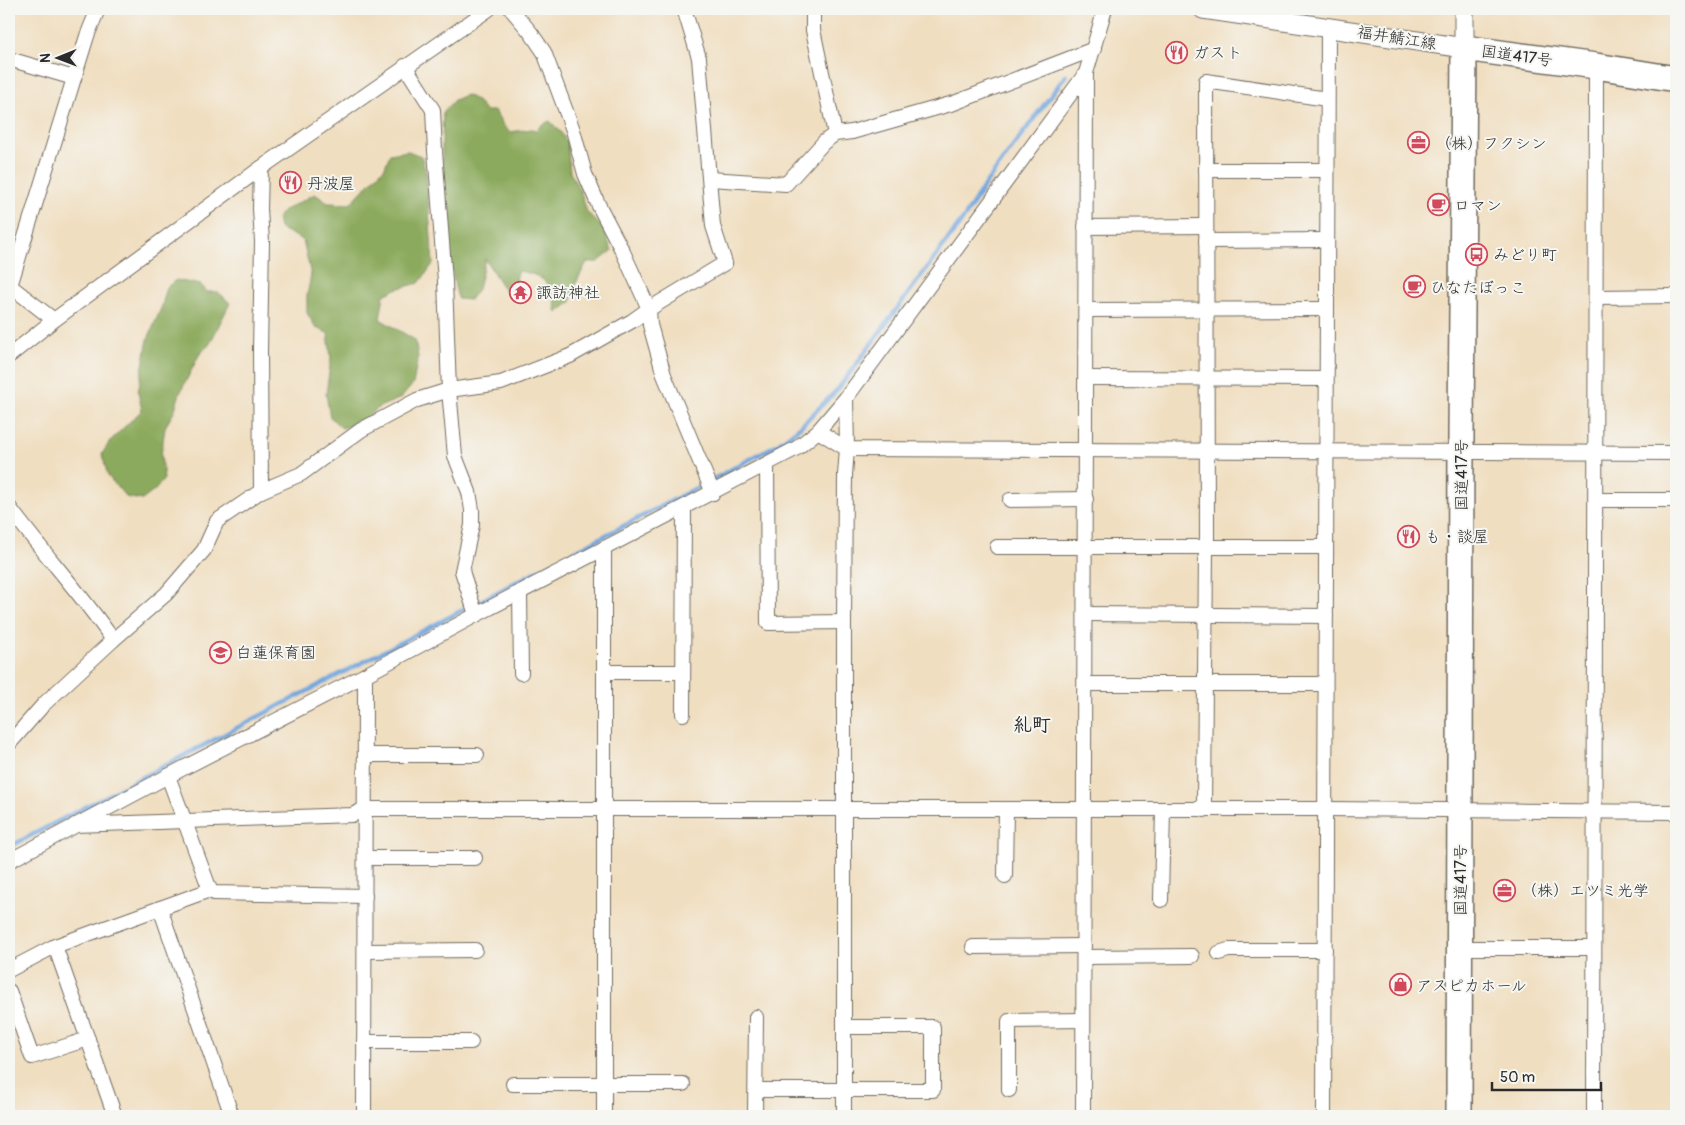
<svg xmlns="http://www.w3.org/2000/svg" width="1685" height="1125" font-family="Pangolin,'Klee One',sans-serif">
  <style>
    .forest { fill: #8caa5d; stroke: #5c6a44 }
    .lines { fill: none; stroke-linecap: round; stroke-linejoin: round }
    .stream { stroke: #72a7df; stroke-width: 4.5 }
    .street-casing { stroke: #706a5f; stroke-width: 16 }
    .secondary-casing { stroke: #706a5f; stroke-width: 21 }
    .highway-casing { stroke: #706a5f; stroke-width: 28 }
    .street { stroke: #fff; stroke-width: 14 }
    .secondary { stroke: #fff; stroke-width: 19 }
    .highway { stroke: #fff; stroke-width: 25 }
    .labels { text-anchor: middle; stroke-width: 4; stroke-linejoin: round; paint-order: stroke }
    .street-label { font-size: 16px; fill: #2b2b2b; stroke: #f6f6f2 }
    .poi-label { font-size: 16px; fill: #2b2b2b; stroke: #f6f6f2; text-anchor: start }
    .quarter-label { font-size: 19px; font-weight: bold; fill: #2b2b2b; stroke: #f6f6f2 }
  </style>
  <rect width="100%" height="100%" fill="#f6f6f2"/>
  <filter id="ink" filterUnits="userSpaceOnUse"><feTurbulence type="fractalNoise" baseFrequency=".02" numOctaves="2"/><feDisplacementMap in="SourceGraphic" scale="10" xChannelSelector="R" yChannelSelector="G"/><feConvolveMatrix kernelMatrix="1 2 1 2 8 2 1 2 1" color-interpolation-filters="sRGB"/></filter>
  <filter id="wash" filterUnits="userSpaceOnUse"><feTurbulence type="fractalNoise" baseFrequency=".0096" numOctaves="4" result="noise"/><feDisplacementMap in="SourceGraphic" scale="20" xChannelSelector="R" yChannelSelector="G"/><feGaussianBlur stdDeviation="1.12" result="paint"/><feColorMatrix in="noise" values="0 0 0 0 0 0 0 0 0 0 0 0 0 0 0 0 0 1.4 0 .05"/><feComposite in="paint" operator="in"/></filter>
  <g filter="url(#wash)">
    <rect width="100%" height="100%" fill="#f0dec0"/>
    <g class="forest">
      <path d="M 466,95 L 476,100 L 485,111 L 495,111 L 503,125 L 510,132 L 532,129 L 537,130 L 541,125 L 550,121 L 560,131 L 567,142 L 570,172 L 581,193 L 587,212 L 603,228 L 612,251 L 598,262 L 587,262 L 576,283 L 571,302 L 557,313 C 555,306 554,292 549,286 C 542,276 529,272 517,271 L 516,292 L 507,294 L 485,259 L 478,289 L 470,300 L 458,299 L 454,282 L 447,240 L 447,212 L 443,193 L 442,146 L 443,112 L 454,100 Z"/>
      <path d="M 408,151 L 421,156 L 426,173 L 433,264 L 419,283 L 396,289 L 384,295 L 380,319 L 415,340 L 418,357 L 413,384 L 401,398 L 379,407 L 362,422 L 342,428 L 330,417 L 326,394 L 331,359 L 328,333 L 316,328 L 307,313 L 307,296 L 311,275 L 303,240 L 279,228 L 277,218 L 283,211 L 315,194 L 328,203 L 350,204 L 385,167 L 390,154 Z"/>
      <path d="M 176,280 L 201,285 L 207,292 L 218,292 L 230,303 L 209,345 L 199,355 L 180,393 L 174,412 L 165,427 L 161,455 L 164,479 L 155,490 L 142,500 L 126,497 L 108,476 L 102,454 L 111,440 L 142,410 L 138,392 L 148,339 L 162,306 L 167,287 Z"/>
    </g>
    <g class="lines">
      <path class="stream" d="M 9,847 L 721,475 L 778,444 L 801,426 L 838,389 L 966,215 L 984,186 L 1066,75"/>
    </g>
  </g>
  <g filter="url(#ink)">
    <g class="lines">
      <defs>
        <g id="street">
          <path d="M 511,9 L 531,33 L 544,52 L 573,130 L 585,174 L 599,206 L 623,252 L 649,309 L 650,325 L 664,375 L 713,493"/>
          <path d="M 813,9 L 813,30 L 835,134"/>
          <path d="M 9,59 L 74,78"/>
          <path d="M 405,66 L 433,110 L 435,151 L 445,281 L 449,390 L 455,456 L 469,492 L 472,510 L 472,525 L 462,571 L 476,615"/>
          <path d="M 261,168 L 260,209 L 262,242 L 260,350 L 261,491"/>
          <path d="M 1206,170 L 1327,170"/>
          <path d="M 710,179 L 786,184 L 824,142 L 835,134 L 852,132 L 954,103 L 1094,49"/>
          <path d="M 1085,227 L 1206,226"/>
          <path d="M 1206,241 L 1327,240"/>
          <path d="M 9,285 L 54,320"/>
          <path d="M 10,286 L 87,36 L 98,9"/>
          <path d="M 1596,297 L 1676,296"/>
          <path d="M 1086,310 L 1327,309"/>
          <path d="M 9,356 L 54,320 L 261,168 L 489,9"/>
          <path d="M 1086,378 L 1326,379"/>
          <path d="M 818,431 L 847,449 L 1676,453"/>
          <path d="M 767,464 L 768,623 L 844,622"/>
          <path d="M 1010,500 L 1086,499"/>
          <path d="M 1596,500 L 1676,500"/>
          <path d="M 9,507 C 42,552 81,593 113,640"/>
          <path d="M 997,547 L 1326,547"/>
          <path d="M 520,592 L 521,673"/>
          <path d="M 1085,614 L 1326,616"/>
          <path d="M 604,672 L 683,672"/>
          <path d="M 1085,684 L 1325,684"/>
          <path d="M 683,714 L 684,508"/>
          <path d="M 9,744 L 44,704 L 113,640 L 166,594 L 204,550 L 217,521 L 261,491 L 301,474 L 361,430 L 417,400 L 449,390 L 501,383 L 570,356 L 632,321 L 649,309 L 725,263 L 713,226 L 699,58 L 684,9"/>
          <path d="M 365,755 L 477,755"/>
          <path d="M 168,776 L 210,890 L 214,893 L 365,896"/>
          <path d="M 1204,810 L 1206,547 L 1207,538 L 1206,81 L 1327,99"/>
          <path d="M 75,825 L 352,815 L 365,809 L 1325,809 L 1676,812"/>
          <path d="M 365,858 L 475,858"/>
          <path d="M 9,861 L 168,776 L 365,675 L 476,615 L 797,448 L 818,431 L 846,398 L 1086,73 L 1105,9"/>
          <path d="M 1005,876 L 1006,809"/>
          <path d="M 1161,900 L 1163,810"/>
          <path d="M 160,908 L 232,1116"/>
          <path d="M 55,946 L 115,1116"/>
          <path d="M 973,947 L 1084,946"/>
          <path d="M 1460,948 L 1594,948"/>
          <path d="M 365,951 L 475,950"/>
          <path d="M 1219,953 L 1228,950 L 1325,950"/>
          <path d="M 1084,957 L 1192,956"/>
          <path d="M 9,970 L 55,946 L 210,890"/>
          <path d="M 9,991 L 32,1057 L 88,1039"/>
          <path d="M 364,1042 L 471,1042"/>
          <path d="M 513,1084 L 683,1084"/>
          <path d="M 756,1090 L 933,1090 L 933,1027 L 844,1027"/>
          <path d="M 1009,1090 L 1009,1021 L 1083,1020"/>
          <path d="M 364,1116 L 365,675"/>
          <path d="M 604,1116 L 604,548"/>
          <path d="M 755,1116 L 756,1017"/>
          <path d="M 844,1116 L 844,622 L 845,475 L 847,449 L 846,398"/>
          <path d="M 1083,1116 L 1086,73"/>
          <path d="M 1324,1116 L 1328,27"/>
          <path d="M 1594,1116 L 1596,66"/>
        </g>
        <path id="secondary" d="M 1203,9 L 1464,48 L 1464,9"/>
        <path id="highway" d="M 1459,1116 L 1461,437 L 1464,48 L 1596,66 L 1676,79"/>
      </defs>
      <use href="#street" class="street-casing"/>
      <use href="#secondary" class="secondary-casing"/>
      <use href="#highway" class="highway-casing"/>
      <use href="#street" class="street"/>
      <use href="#secondary" class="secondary"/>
      <use href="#highway" class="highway"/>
    </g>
  </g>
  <defs>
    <symbol id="restaurant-ring" viewBox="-11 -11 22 22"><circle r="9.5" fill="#f6f6f2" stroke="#d1495b" stroke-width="1.5"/><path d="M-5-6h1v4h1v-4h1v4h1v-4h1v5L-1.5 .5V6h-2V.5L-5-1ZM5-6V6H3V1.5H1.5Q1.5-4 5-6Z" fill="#d1495b"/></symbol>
    <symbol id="office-ring" viewBox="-11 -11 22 22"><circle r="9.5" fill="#f6f6f2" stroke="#d1495b" stroke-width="1.5"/><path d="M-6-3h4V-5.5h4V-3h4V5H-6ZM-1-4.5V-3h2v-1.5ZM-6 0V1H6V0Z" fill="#d1495b"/></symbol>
    <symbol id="cafe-ring" viewBox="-11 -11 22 22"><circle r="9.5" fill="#f6f6f2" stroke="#d1495b" stroke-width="1.5"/><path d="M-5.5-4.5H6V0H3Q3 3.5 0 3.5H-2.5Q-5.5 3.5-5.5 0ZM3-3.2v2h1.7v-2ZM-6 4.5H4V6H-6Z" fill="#d1495b"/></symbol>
    <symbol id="bus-ring" viewBox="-11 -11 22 22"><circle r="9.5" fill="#f6f6f2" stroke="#d1495b" stroke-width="1.5"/><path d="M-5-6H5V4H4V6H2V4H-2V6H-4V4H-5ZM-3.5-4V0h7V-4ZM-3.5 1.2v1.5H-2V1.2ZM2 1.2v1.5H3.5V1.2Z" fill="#d1495b"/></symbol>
    <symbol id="temple-ring" viewBox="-11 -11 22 22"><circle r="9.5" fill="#f6f6f2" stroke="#d1495b" stroke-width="1.5"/><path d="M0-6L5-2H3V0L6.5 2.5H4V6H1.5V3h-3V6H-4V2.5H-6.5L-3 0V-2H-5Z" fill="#d1495b"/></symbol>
    <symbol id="school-ring" viewBox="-11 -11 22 22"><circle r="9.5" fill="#f6f6f2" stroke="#d1495b" stroke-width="1.5"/><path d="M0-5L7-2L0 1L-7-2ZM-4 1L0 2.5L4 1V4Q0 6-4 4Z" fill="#d1495b"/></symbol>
    <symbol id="shop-ring" viewBox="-11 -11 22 22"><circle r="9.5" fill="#f6f6f2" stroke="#d1495b" stroke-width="1.5"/><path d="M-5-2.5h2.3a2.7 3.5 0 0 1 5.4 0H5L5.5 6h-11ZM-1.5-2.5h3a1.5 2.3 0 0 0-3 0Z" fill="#d1495b"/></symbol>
  </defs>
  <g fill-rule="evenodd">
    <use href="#restaurant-ring" x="1164" y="40" width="25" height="25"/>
    <use href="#office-ring" x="1406" y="130" width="25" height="25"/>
    <use href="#restaurant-ring" x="278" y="170" width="25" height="25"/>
    <use href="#cafe-ring" x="1426" y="192" width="25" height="25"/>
    <use href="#bus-ring" x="1464" y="242" width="25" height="25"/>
    <use href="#cafe-ring" x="1402" y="274" width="25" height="25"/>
    <use href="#temple-ring" x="508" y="280" width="25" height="25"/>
    <use href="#restaurant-ring" x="1396" y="524" width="25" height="25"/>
    <use href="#school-ring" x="208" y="640" width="25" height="25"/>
    <use href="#office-ring" x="1492" y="878" width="25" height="25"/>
    <use href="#shop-ring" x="1388" y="972" width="25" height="25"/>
  </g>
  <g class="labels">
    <g class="street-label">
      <text transform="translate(1397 37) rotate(9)" y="6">福井鯖江線</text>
      <text transform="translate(1517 55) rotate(8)" y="6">国道417号</text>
      <text transform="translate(1461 475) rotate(-90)" y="6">国道417号</text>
      <text transform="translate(1460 880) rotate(-90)" y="6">国道417号</text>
    </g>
    <g class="poi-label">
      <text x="1193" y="58">ガスト</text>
      <text x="1435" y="149">（株）フクシン</text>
      <text x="307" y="189">丹波屋</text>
      <text x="1454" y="211">ロマン</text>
      <text x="1493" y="260">みどり町</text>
      <text x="1430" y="293">ひなたぼっこ</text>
      <text x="536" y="298">諏訪神社</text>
      <text x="1425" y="542">も・談屋</text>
      <text x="236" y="658">白蓮保育園</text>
      <text x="1521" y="896">（株）エツミ光学</text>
      <text x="1416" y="991">アスピカホール</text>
    </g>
    <g class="quarter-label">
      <text x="1032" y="731">糺町</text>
    </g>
  </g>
  <rect width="1685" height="1125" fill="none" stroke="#f6f6f2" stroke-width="30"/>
  <g transform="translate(58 58) rotate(269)" stroke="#f6f6f2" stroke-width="4" paint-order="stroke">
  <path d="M0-4L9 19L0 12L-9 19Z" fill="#2b2b2b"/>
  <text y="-8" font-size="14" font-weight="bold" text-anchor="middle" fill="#2b2b2b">N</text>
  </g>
  <path d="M1492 1082v8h109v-8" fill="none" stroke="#2b2b2b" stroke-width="2.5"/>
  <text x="1500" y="1082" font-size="15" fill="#2b2b2b" stroke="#f6f6f2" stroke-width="4" paint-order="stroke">50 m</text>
</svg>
